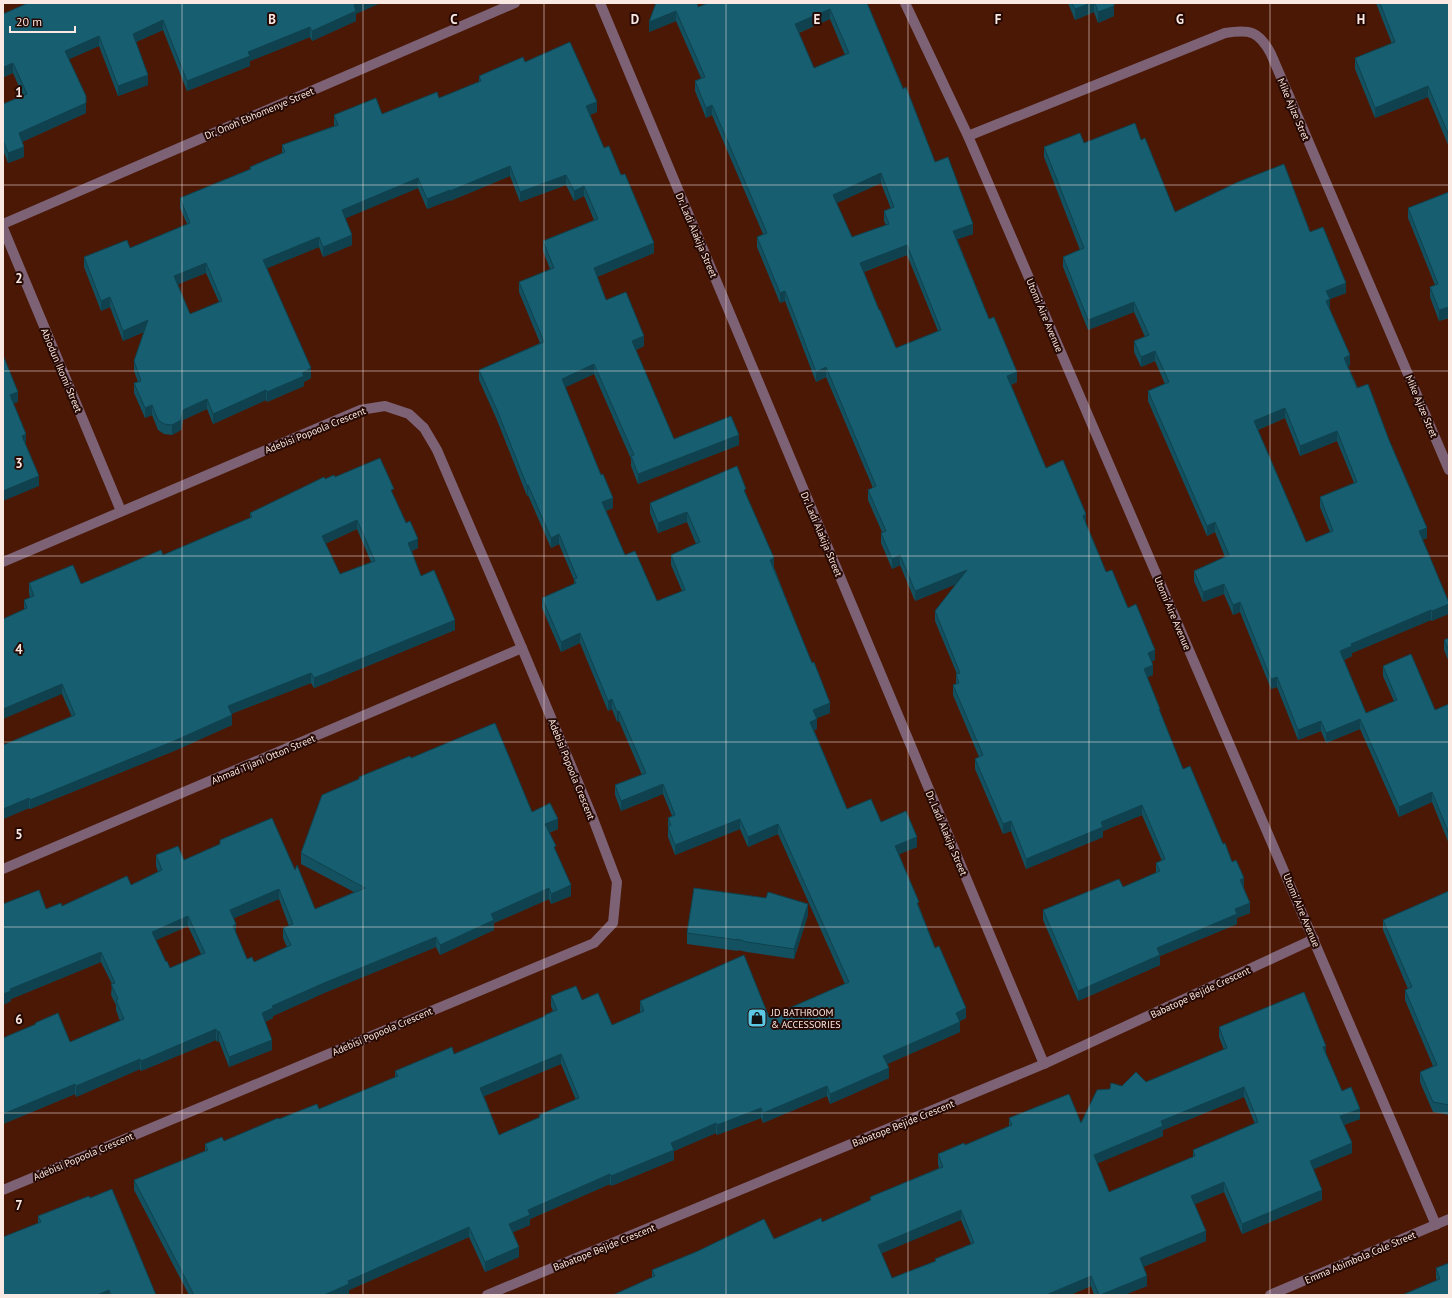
<svg xmlns="http://www.w3.org/2000/svg" width="1452" height="1298" font-family="'PT Sans',sans-serif">
  <style>
    .lines { fill: none; stroke-linecap: round; stroke-linejoin: round }
    .minor { stroke: #7d6174; stroke-width: 10 }
    .tertiary { stroke: #7d6174; stroke-width: 10 }
    .wall { fill: #135160; fill-rule: evenodd }
    .shaded-wall { fill: #0f424e }
    .building { fill: #165e70; stroke: #0f424e; fill-rule: evenodd }
    .grid { fill: none; stroke: #fae8e3; stroke-width: 1; stroke-opacity: 0.55 }
    .labels { text-anchor: middle; stroke-width: 4; stroke-linejoin: round; paint-order: stroke }
    .street-label { font-size: 10px; fill: #fae8e3; stroke: #250902 }
    .poi-label { font-size: 10px; fill: #fae8e3; stroke: #250902; text-anchor: start }
    .grid-label { font-size: 13px; text-anchor: middle; font-weight: bold; fill: #fae8e3; stroke: #250902; stroke-width: 4; stroke-linejoin: round; paint-order: stroke }
  </style>
  <rect width="100%" height="100%" fill="#4b1806"/>
  <g class="lines">
    <g class="minor">
      <path d="M 600,3 L 1044,1064"/>
      <path d="M 905,3 L 968,136 L 1436,1225"/>
      <path d="M 968,136 L 1225,33 C 1250,29 1259,31 1271,54 L 1449,470"/>
      <path d="M 3,224 L 515,3"/>
      <path d="M 3,228 L 121,511"/>
      <path d="M 3,562 L 360,410 L 385,406 L 409,414 L 424,428 L 437,450 L 522,648 L 592,816 L 617,882 L 613,923 L 594,943 L 3,1190"/>
      <path d="M 3,869 L 522,648"/>
      <path d="M 487,1295 L 1044,1064 L 1314,939"/>
    </g>
    <path class="tertiary" d="M 1270,1295 L 1449,1219"/>
  </g>
  <g class="wall">
    <path d="M 656,3 L 698,7 L 867,3 L 935,162 L 973,234 L 957,239 L 989,319 L 1017,382 L 1011,385 L 1046,468 L 1086,524 L 1106,572 L 1128,608 L 1155,660 L 1152,661 L 1153,675 L 1147,677 L 1160,713 L 1183,769 L 1223,844 L 1244,888 L 1250,913 L 1237,918 L 1237,924 L 1160,956 L 1160,965 L 1078,1001 L 1043,920 L 1043,910 L 1123,887 L 1156,873 L 1156,863 L 1162,861 L 1142,815 L 1103,831 L 1103,837 L 1026,869 L 1011,831 L 1003,834 L 975,769 L 975,759 L 979,757 L 953,695 L 953,685 L 956,684 L 956,674 L 957,674 L 935,621 L 935,611 L 956,584 L 915,601 L 900,565 L 892,569 L 881,543 L 881,533 L 882,532 L 868,500 L 868,490 L 873,488 L 826,377 L 816,382 L 785,301 L 780,303 L 757,247 L 757,237 L 763,234 L 712,115 L 706,118 L 695,91 L 695,81 L 701,78 L 676,21 L 649,32 ZM 830,19 L 845,55 L 814,68 L 799,33 ZM 881,183 L 891,209 L 884,211 L 884,221 L 886,225 L 852,237 L 836,203 ZM 907,255 L 938,331 L 896,348 L 879,310 L 864,272 Z"/>
    <path d="M 1068,3 L 1118,3 L 1114,5 L 1114,16 L 1098,23 L 1094,12 L 1075,20 Z"/>
    <path d="M 1376,3 L 1449,3 L 1449,147 L 1428,97 L 1375,118 L 1355,69 L 1355,58 L 1392,44 Z"/>
    <path d="M 3,14 L 356,14 L 356,21 L 312,41 L 310,37 L 250,61 L 250,66 L 187,91 L 163,30 L 136,42 L 148,85 L 118,96 L 99,46 L 69,59 L 86,113 L 22,142 L 24,157 L 8,163 L 3,150 L 3,104 L 23,96 L 13,73 L 4,77 L 3,74 Z"/>
    <path d="M 525,62 L 597,112 L 590,115 L 604,148 L 654,253 L 597,277 L 606,300 L 644,346 L 636,350 L 674,439 L 739,445 L 638,484 L 631,466 L 631,459 L 594,374 L 565,387 L 613,508 L 606,511 L 625,555 L 657,601 L 682,591 L 671,565 L 671,555 L 696,544 L 687,522 L 658,533 L 650,513 L 650,503 L 746,494 L 830,713 L 816,718 L 817,729 L 814,730 L 847,809 L 881,822 L 917,847 L 899,854 L 935,948 L 966,1018 L 959,1021 L 960,1032 L 887,1064 L 889,1078 L 830,1104 L 827,1096 L 763,1123 L 761,1118 L 717,1135 L 716,1133 L 674,1151 L 674,1160 L 611,1186 L 610,1184 L 530,1219 L 530,1225 L 513,1232 L 519,1257 L 485,1272 L 469,1237 L 349,1290 L 349,1294 L 347,1295 L 189,1295 L 134,1190 L 134,1180 L 205,1151 L 205,1144 L 224,1141 L 279,1119 L 319,1109 L 395,1077 L 395,1071 L 454,1054 L 545,1017 L 545,1015 L 553,1011 L 551,1006 L 551,996 L 582,1000 L 612,1025 L 641,1013 L 640,1011 L 640,1001 L 769,1017 L 845,984 L 778,834 L 748,847 L 740,829 L 675,855 L 668,837 L 668,818 L 672,816 L 663,794 L 621,811 L 615,795 L 615,785 L 642,775 L 619,721 L 617,722 L 612,709 L 608,711 L 580,643 L 561,652 L 542,608 L 542,598 L 574,584 L 574,580 L 559,544 L 551,548 L 528,495 L 527,496 L 497,420 L 479,380 L 479,370 L 540,343 L 519,292 L 519,282 L 550,269 L 543,251 L 543,241 L 594,220 L 584,196 L 574,201 L 566,185 L 520,202 L 510,176 L 450,201 L 450,200 L 427,209 L 418,188 L 345,218 L 352,245 L 323,257 L 319,247 L 267,268 L 311,378 L 304,382 L 304,386 L 267,402 L 266,400 L 213,424 L 207,409 L 183,420 L 181,430 L 172,435 L 164,434 L 158,430 L 152,415 L 145,418 L 134,393 L 134,383 L 138,382 L 134,371 L 134,361 L 144,332 L 123,341 L 110,307 L 101,311 L 84,267 L 84,257 L 130,248 L 187,224 L 180,208 L 180,198 L 250,169 L 250,167 L 282,153 L 282,145 L 334,126 L 334,115 L 382,114 L 439,98 L 479,82 L 479,76 ZM 206,273 L 219,302 L 190,314 L 178,284 ZM 561,1064 L 576,1100 L 539,1115 L 539,1118 L 499,1135 L 484,1096 Z"/>
    <path d="M 1141,140 L 1175,212 L 1310,232 L 1346,293 L 1330,299 L 1330,309 L 1329,310 L 1350,365 L 1348,366 L 1427,538 L 1422,540 L 1449,603 L 1432,621 L 1431,620 L 1352,653 L 1352,656 L 1344,660 L 1366,713 L 1394,701 L 1383,676 L 1383,666 L 1435,710 L 1449,704 L 1449,844 L 1432,802 L 1399,817 L 1360,729 L 1326,743 L 1321,731 L 1298,740 L 1277,687 L 1271,689 L 1240,612 L 1233,615 L 1224,594 L 1203,602 L 1194,581 L 1194,571 L 1225,557 L 1215,532 L 1207,536 L 1148,401 L 1148,391 L 1165,384 L 1155,361 L 1141,367 L 1134,352 L 1134,341 L 1145,337 L 1134,312 L 1088,330 L 1063,267 L 1063,257 L 1080,250 L 1044,157 L 1044,147 L 1084,143 ZM 1285,418 L 1300,456 L 1337,441 L 1354,483 L 1320,497 L 1320,507 L 1330,532 L 1306,542 L 1258,430 Z"/>
    <path d="M 1449,192 L 1449,318 L 1439,321 L 1430,297 L 1430,287 L 1435,285 L 1408,218 L 1408,208 Z"/>
    <path d="M 335,477 L 394,496 L 418,548 L 412,551 L 421,576 L 455,630 L 314,688 L 311,683 L 231,714 L 232,725 L 174,751 L 30,809 L 29,808 L 3,819 L 72,717 L 62,694 L 24,609 L 24,600 L 30,598 L 29,593 L 29,583 L 81,584 L 163,555 L 250,518 L 250,513 L 325,479 ZM 357,529 L 371,562 L 340,574 L 325,544 Z"/>
    <path d="M 1449,638 L 1449,662 L 1444,650 L 1444,640 Z"/>
    <path d="M 411,758 L 532,812 L 558,829 L 549,833 L 571,896 L 551,904 L 549,899 L 494,923 L 494,930 L 440,955 L 436,947 L 324,993 L 273,1016 L 273,1018 L 265,1022 L 272,1050 L 229,1067 L 219,1041 L 217,1042 L 216,1040 L 141,1071 L 140,1069 L 76,1097 L 75,1094 L 3,1124 L 3,1038 L 35,1025 L 35,1023 L 70,1042 L 120,1021 L 116,1010 L 116,1005 L 111,995 L 112,984 L 101,962 L 11,999 L 11,1001 L 3,1005 L 3,904 L 46,909 L 62,906 L 131,885 L 158,872 L 156,866 L 156,855 L 184,860 L 295,870 L 315,909 L 354,892 L 301,864 L 301,853 L 359,779 L 359,777 ZM 279,899 L 289,926 L 283,928 L 283,938 L 287,947 L 254,962 L 247,959 L 236,933 L 234,918 ZM 188,926 L 201,954 L 170,968 L 166,962 L 156,940 Z"/>
    <path d="M 1449,891 L 1449,1115 L 1433,1112 L 1420,1082 L 1420,1072 L 1433,1066 L 1405,1000 L 1405,990 L 1408,989 L 1383,930 L 1383,920 Z"/>
    <path d="M 808,915 L 794,959 L 747,952 L 738,950 L 738,951 L 687,944 L 687,933 Z"/>
    <path d="M 1219,1027 L 1326,1054 L 1342,1091 L 1360,1119 L 1344,1125 L 1352,1153 L 1313,1169 L 1322,1200 L 1242,1234 L 1224,1192 L 1195,1204 L 1206,1241 L 1143,1267 L 1147,1286 L 1124,1295 L 1094,1295 L 1091,1286 L 1070,1295 L 613,1295 L 652,1278 L 652,1270 L 774,1239 L 822,1222 L 870,1201 L 870,1197 L 939,1168 L 938,1164 L 938,1154 L 965,1145 L 1009,1127 L 1009,1118 L 1081,1123 L 1110,1089 L 1122,1086 L 1146,1082 L 1224,1050 L 1219,1037 ZM 1244,1097 L 1255,1124 L 1193,1150 L 1193,1157 L 1109,1192 L 1097,1163 L 1163,1136 L 1163,1130 ZM 961,1220 L 971,1244 L 935,1259 L 935,1261 L 892,1278 L 881,1253 Z"/>
    <path d="M 90,1198 L 156,1295 L 3,1295 L 38,1223 L 38,1216 Z"/>
    <path d="M 1436,1268 L 1449,1295 L 1437,1281 L 1436,1278 Z"/>
  </g>
  <g class="shaded-wall">
    <path d="M 359,3 L 381,3 L 356,14 L 356,21 L 312,41 L 312,31 L 354,5 Z"/>
    <path d="M 1091,3 L 1094,3 L 1094,12 L 1075,20 L 1075,9 Z"/>
    <path d="M 1114,6 L 1114,16 L 1098,23 L 1098,12 Z"/>
    <path d="M 830,9 L 830,19 L 795,34 L 795,24 Z"/>
    <path d="M 676,11 L 676,21 L 649,32 L 649,22 Z"/>
    <path d="M 163,20 L 163,30 L 133,43 L 133,34 Z"/>
    <path d="M 310,27 L 310,37 L 250,61 L 250,66 L 187,91 L 187,81 L 248,52 Z"/>
    <path d="M 99,36 L 99,46 L 65,61 L 65,51 Z"/>
    <path d="M 13,63 L 13,73 L 4,77 L 4,67 Z"/>
    <path d="M 148,75 L 148,85 L 118,96 L 118,86 Z"/>
    <path d="M 1428,86 L 1428,97 L 1375,118 L 1375,108 Z"/>
    <path d="M 597,102 L 597,112 L 586,116 L 586,106 Z"/>
    <path d="M 86,103 L 86,113 L 19,143 L 19,133 Z"/>
    <path d="M 712,105 L 712,115 L 706,118 L 706,108 Z"/>
    <path d="M 24,147 L 24,157 L 8,163 L 8,153 Z"/>
    <path d="M 510,166 L 510,176 L 450,201 L 450,191 Z"/>
    <path d="M 881,173 L 881,183 L 833,205 L 833,195 Z"/>
    <path d="M 566,175 L 566,185 L 520,202 L 520,192 Z"/>
    <path d="M 418,178 L 418,188 L 342,220 L 342,210 Z"/>
    <path d="M 584,186 L 584,196 L 574,201 L 574,191 Z"/>
    <path d="M 450,190 L 450,200 L 427,209 L 427,199 Z"/>
    <path d="M 973,224 L 973,234 L 953,241 L 953,231 Z"/>
    <path d="M 352,235 L 352,245 L 323,257 L 323,247 Z"/>
    <path d="M 319,237 L 319,247 L 263,270 L 263,260 Z"/>
    <path d="M 654,243 L 654,253 L 594,278 L 594,268 Z"/>
    <path d="M 907,245 L 907,255 L 860,273 L 860,263 Z"/>
    <path d="M 206,263 L 206,273 L 174,286 L 174,276 Z"/>
    <path d="M 1346,283 L 1346,293 L 1330,299 L 1330,309 L 1326,311 L 1326,291 Z"/>
    <path d="M 785,291 L 785,301 L 780,303 L 780,293 Z"/>
    <path d="M 110,297 L 110,307 L 101,311 L 101,301 Z"/>
    <path d="M 1134,302 L 1134,312 L 1088,330 L 1088,320 Z"/>
    <path d="M 1449,307 L 1449,317 L 1439,321 L 1439,310 Z"/>
    <path d="M 148,320 L 148,330 L 123,341 L 123,331 Z"/>
    <path d="M 644,336 L 644,346 L 632,351 L 632,341 Z"/>
    <path d="M 1155,351 L 1155,361 L 1141,367 L 1141,357 Z"/>
    <path d="M 1350,355 L 1350,365 L 1344,368 L 1344,358 Z"/>
    <path d="M 594,364 L 594,374 L 562,389 L 562,379 Z"/>
    <path d="M 826,367 L 826,377 L 816,382 L 816,372 Z"/>
    <path d="M 311,368 L 311,378 L 304,382 L 304,386 L 267,402 L 267,392 L 302,373 Z"/>
    <path d="M 1017,372 L 1017,382 L 1007,386 L 1007,376 Z"/>
    <path d="M 266,390 L 266,400 L 213,424 L 213,414 Z"/>
    <path d="M 18,392 L 18,402 L 10,405 L 10,395 Z"/>
    <path d="M 207,399 L 207,409 L 183,420 L 181,430 L 172,435 L 172,425 L 183,410 Z"/>
    <path d="M 152,405 L 152,415 L 145,418 L 145,408 Z"/>
    <path d="M 1285,408 L 1285,418 L 1254,431 L 1254,421 Z"/>
    <path d="M 1337,431 L 1337,441 L 1300,456 L 1300,446 Z"/>
    <path d="M 26,434 L 26,444 L 22,436 Z"/>
    <path d="M 739,435 L 739,445 L 638,484 L 638,474 Z"/>
    <path d="M 39,476 L 39,486 L 3,501 L 3,491 Z"/>
    <path d="M 528,485 L 528,495 L 527,496 L 527,486 Z"/>
    <path d="M 613,498 L 613,508 L 602,512 L 602,502 Z"/>
    <path d="M 687,512 L 687,522 L 658,533 L 658,523 Z"/>
    <path d="M 1086,514 L 1086,524 L 1083,516 Z"/>
    <path d="M 357,520 L 357,529 L 322,545 L 322,536 Z"/>
    <path d="M 1215,522 L 1215,532 L 1207,536 L 1207,526 Z"/>
    <path d="M 1427,528 L 1427,538 L 1419,541 L 1419,531 Z"/>
    <path d="M 559,534 L 559,544 L 551,548 L 551,538 Z"/>
    <path d="M 418,539 L 418,548 L 408,552 L 408,543 Z"/>
    <path d="M 900,555 L 900,565 L 892,569 L 892,559 Z"/>
    <path d="M 774,558 L 774,568 L 770,560 Z"/>
    <path d="M 967,570 L 967,580 L 915,601 L 915,591 Z"/>
    <path d="M 1224,584 L 1224,594 L 1203,602 L 1203,592 Z"/>
    <path d="M 1240,602 L 1240,612 L 1233,615 L 1233,605 Z"/>
    <path d="M 1449,604 L 1449,614 L 1432,621 L 1432,611 Z"/>
    <path d="M 1431,610 L 1431,620 L 1352,653 L 1352,656 L 1340,661 L 1340,651 L 1351,644 Z"/>
    <path d="M 455,620 L 455,630 L 314,688 L 314,678 Z"/>
    <path d="M 580,633 L 580,643 L 561,652 L 561,642 Z"/>
    <path d="M 1155,650 L 1155,660 L 1148,663 L 1148,653 Z"/>
    <path d="M 1153,665 L 1153,675 L 1144,679 L 1144,669 Z"/>
    <path d="M 311,673 L 311,683 L 228,715 L 228,706 Z"/>
    <path d="M 1277,677 L 1277,687 L 1271,689 L 1271,679 Z"/>
    <path d="M 62,684 L 62,694 L 3,719 L 3,709 Z"/>
    <path d="M 612,699 L 612,709 L 608,711 L 608,701 Z"/>
    <path d="M 830,703 L 830,713 L 813,720 L 813,710 Z"/>
    <path d="M 619,711 L 619,721 L 617,722 L 617,712 Z"/>
    <path d="M 232,715 L 232,725 L 174,751 L 30,809 L 30,800 Z"/>
    <path d="M 817,719 L 817,729 L 810,732 L 810,722 Z"/>
    <path d="M 1360,719 L 1360,729 L 1326,743 L 1326,733 Z"/>
    <path d="M 1321,721 L 1321,731 L 1298,740 L 1298,730 Z"/>
    <path d="M 663,784 L 663,794 L 621,811 L 621,801 Z"/>
    <path d="M 1432,792 L 1432,802 L 1399,817 L 1399,807 Z"/>
    <path d="M 29,798 L 29,808 L 3,819 L 3,809 Z"/>
    <path d="M 1142,805 L 1142,815 L 1103,831 L 1103,837 L 1026,869 L 1026,859 L 1101,822 Z"/>
    <path d="M 558,819 L 558,829 L 545,834 L 545,824 Z"/>
    <path d="M 740,819 L 740,829 L 675,855 L 675,845 Z"/>
    <path d="M 1011,821 L 1011,831 L 1003,834 L 1003,824 Z"/>
    <path d="M 778,824 L 778,834 L 748,847 L 748,837 Z"/>
    <path d="M 917,837 L 917,847 L 895,856 L 895,846 Z"/>
    <path d="M 1244,878 L 1244,888 L 1240,890 L 1240,880 Z"/>
    <path d="M 571,885 L 571,896 L 551,904 L 551,894 Z"/>
    <path d="M 549,888 L 549,899 L 494,923 L 494,930 L 440,955 L 440,945 L 491,914 Z"/>
    <path d="M 279,889 L 279,899 L 230,920 L 230,910 Z"/>
    <path d="M 1250,903 L 1250,913 L 1237,918 L 1237,924 L 1160,956 L 1160,965 L 1078,1001 L 1078,991 L 1157,948 L 1235,909 Z"/>
    <path d="M 808,904 L 808,915 L 794,959 L 794,949 Z"/>
    <path d="M 188,916 L 188,926 L 152,942 L 152,932 Z"/>
    <path d="M 236,924 L 236,934 L 233,926 Z"/>
    <path d="M 436,937 L 436,947 L 324,993 L 273,1016 L 273,1018 L 262,1023 L 262,1013 L 272,1006 L 324,983 Z"/>
    <path d="M 101,952 L 101,962 L 11,999 L 11,1001 L 3,1005 L 3,994 L 10,989 Z"/>
    <path d="M 966,1008 L 966,1018 L 956,1023 L 956,1013 Z"/>
    <path d="M 960,1022 L 960,1032 L 883,1066 L 883,1056 Z"/>
    <path d="M 216,1029 L 216,1040 L 141,1071 L 141,1061 Z"/>
    <path d="M 219,1031 L 219,1041 L 217,1042 L 217,1032 Z"/>
    <path d="M 272,1040 L 272,1050 L 229,1067 L 229,1057 Z"/>
    <path d="M 1326,1046 L 1326,1056 L 1323,1047 Z"/>
    <path d="M 561,1054 L 561,1064 L 480,1098 L 480,1088 Z"/>
    <path d="M 140,1059 L 140,1069 L 76,1097 L 76,1086 Z"/>
    <path d="M 889,1068 L 889,1078 L 830,1104 L 830,1094 Z"/>
    <path d="M 75,1084 L 75,1094 L 3,1124 L 3,1114 Z"/>
    <path d="M 827,1086 L 827,1096 L 763,1123 L 763,1113 Z"/>
    <path d="M 1244,1087 L 1244,1097 L 1163,1130 L 1163,1136 L 1094,1165 L 1094,1155 L 1161,1121 Z"/>
    <path d="M 761,1108 L 761,1118 L 717,1135 L 717,1125 Z"/>
    <path d="M 1360,1109 L 1360,1119 L 1340,1126 L 1340,1116 Z"/>
    <path d="M 716,1123 L 716,1133 L 674,1151 L 674,1160 L 611,1186 L 611,1176 L 671,1143 Z"/>
    <path d="M 1352,1143 L 1352,1153 L 1310,1171 L 1310,1161 Z"/>
    <path d="M 610,1174 L 610,1184 L 530,1219 L 530,1225 L 509,1234 L 509,1224 L 528,1210 Z"/>
    <path d="M 1224,1182 L 1224,1192 L 1191,1206 L 1191,1196 Z"/>
    <path d="M 1322,1190 L 1322,1200 L 1242,1234 L 1242,1224 Z"/>
    <path d="M 961,1210 L 961,1220 L 878,1255 L 878,1245 Z"/>
    <path d="M 469,1227 L 469,1237 L 349,1290 L 349,1294 L 347,1295 L 324,1295 L 348,1281 Z"/>
    <path d="M 1206,1231 L 1206,1241 L 1140,1268 L 1140,1258 Z"/>
    <path d="M 519,1247 L 519,1257 L 485,1272 L 485,1262 Z"/>
    <path d="M 1091,1276 L 1091,1286 L 1070,1295 L 1046,1295 Z"/>
    <path d="M 1147,1276 L 1147,1286 L 1124,1295 L 1100,1295 Z"/>
    <path d="M 109,1290 L 109,1295 L 97,1295 Z"/>
  </g>
  <g class="building">
    <path d="M 28,3 L 359,3 L 354,5 L 356,11 L 312,31 L 310,27 L 248,52 L 250,56 L 187,81 L 163,20 L 133,34 L 148,75 L 118,86 L 99,36 L 65,51 L 86,96 L 86,103 L 19,133 L 24,147 L 8,153 L 3,140 L 3,104 L 27,94 L 13,63 L 4,67 L 3,64 L 3,14 Z"/>
    <path d="M 656,3 L 697,3 L 698,7 L 708,3 L 867,3 L 903,89 L 906,87 L 935,162 L 948,157 L 973,224 L 953,231 L 989,319 L 994,317 L 1017,372 L 1007,376 L 1046,468 L 1063,460 L 1086,514 L 1083,516 L 1106,572 L 1112,570 L 1128,608 L 1136,604 L 1155,650 L 1148,653 L 1153,665 L 1144,669 L 1160,709 L 1159,709 L 1183,769 L 1190,766 L 1223,844 L 1225,843 L 1232,862 L 1236,860 L 1244,878 L 1240,880 L 1250,903 L 1235,909 L 1237,914 L 1157,948 L 1160,955 L 1078,991 L 1043,910 L 1119,879 L 1123,887 L 1160,871 L 1156,863 L 1165,859 L 1142,805 L 1101,822 L 1103,827 L 1026,859 L 1011,821 L 1003,824 L 975,759 L 983,755 L 953,685 L 959,683 L 956,674 L 960,673 L 935,611 L 967,570 L 915,591 L 900,555 L 892,559 L 881,533 L 886,531 L 868,490 L 876,486 L 826,367 L 816,372 L 785,291 L 780,293 L 757,237 L 767,233 L 712,105 L 706,108 L 695,81 L 705,77 L 676,11 L 649,22 ZM 830,9 L 849,53 L 814,68 L 795,24 ZM 881,173 L 894,207 L 884,211 L 889,224 L 852,237 L 833,195 ZM 907,245 L 941,330 L 896,348 L 880,310 L 879,310 L 860,263 Z"/>
    <path d="M 1072,3 L 1091,3 L 1075,9 Z"/>
    <path d="M 1095,3 L 1113,3 L 1114,6 L 1098,12 Z"/>
    <path d="M 1380,3 L 1449,3 L 1449,136 L 1428,86 L 1375,108 L 1355,58 L 1395,42 Z"/>
    <path d="M 570,42 L 597,102 L 586,106 L 604,148 L 609,146 L 621,175 L 625,174 L 654,243 L 594,268 L 606,300 L 626,292 L 644,336 L 632,341 L 674,439 L 731,416 L 739,435 L 638,474 L 631,456 L 634,455 L 594,364 L 562,379 L 601,475 L 603,474 L 613,498 L 602,502 L 625,555 L 635,551 L 657,601 L 685,590 L 671,555 L 700,542 L 687,512 L 658,523 L 650,503 L 737,466 L 746,489 L 744,490 L 774,558 L 770,560 L 812,663 L 814,662 L 830,703 L 813,710 L 817,719 L 810,722 L 847,809 L 871,799 L 881,822 L 906,811 L 917,837 L 895,846 L 919,902 L 917,903 L 935,948 L 939,946 L 966,1008 L 956,1013 L 960,1022 L 883,1056 L 889,1068 L 830,1094 L 827,1086 L 763,1113 L 761,1108 L 717,1125 L 716,1123 L 671,1143 L 674,1150 L 611,1176 L 610,1174 L 528,1210 L 530,1215 L 509,1224 L 519,1247 L 485,1262 L 469,1227 L 348,1281 L 349,1284 L 324,1295 L 194,1295 L 134,1180 L 208,1150 L 205,1144 L 222,1137 L 224,1141 L 278,1118 L 279,1119 L 317,1104 L 319,1109 L 398,1076 L 395,1071 L 452,1047 L 454,1054 L 545,1016 L 545,1015 L 557,1010 L 551,996 L 576,986 L 582,1000 L 598,993 L 612,1025 L 644,1011 L 640,1001 L 744,955 L 769,1017 L 849,982 L 778,824 L 748,837 L 740,819 L 675,845 L 668,827 L 671,825 L 668,818 L 675,815 L 663,784 L 621,801 L 615,785 L 646,773 L 619,711 L 617,712 L 612,699 L 608,701 L 580,633 L 561,642 L 542,598 L 576,583 L 574,579 L 577,578 L 559,534 L 551,538 L 528,485 L 527,486 L 497,410 L 479,370 L 544,342 L 519,282 L 554,268 L 543,241 L 598,219 L 584,186 L 574,191 L 566,175 L 520,192 L 510,166 L 450,191 L 450,190 L 427,199 L 418,178 L 342,210 L 352,235 L 323,247 L 319,237 L 263,260 L 311,368 L 302,373 L 304,376 L 267,392 L 266,390 L 213,414 L 207,399 L 183,410 L 181,420 L 172,425 L 164,424 L 158,420 L 152,405 L 145,408 L 134,383 L 141,381 L 134,361 L 148,320 L 123,331 L 110,297 L 101,301 L 84,257 L 127,240 L 130,248 L 190,223 L 180,198 L 251,169 L 250,167 L 285,152 L 282,145 L 338,125 L 334,115 L 376,98 L 382,114 L 437,92 L 439,98 L 481,81 L 479,76 L 523,57 L 525,62 ZM 206,263 L 222,301 L 190,314 L 174,276 ZM 561,1054 L 579,1098 L 539,1115 L 540,1117 L 499,1135 L 480,1088 Z"/>
    <path d="M 1135,123 L 1141,140 L 1145,138 L 1175,212 L 1238,182 L 1284,164 L 1310,232 L 1323,227 L 1346,283 L 1326,291 L 1330,299 L 1326,301 L 1350,355 L 1344,358 L 1357,388 L 1368,384 L 1389,440 L 1427,528 L 1419,531 L 1449,603 L 1449,604 L 1432,611 L 1431,610 L 1351,644 L 1352,646 L 1340,651 L 1366,713 L 1397,700 L 1383,666 L 1411,654 L 1435,710 L 1449,704 L 1449,834 L 1432,792 L 1399,807 L 1360,719 L 1326,733 L 1321,721 L 1298,730 L 1277,677 L 1271,679 L 1240,602 L 1233,605 L 1224,584 L 1203,592 L 1194,571 L 1229,555 L 1215,522 L 1207,526 L 1148,391 L 1169,382 L 1155,351 L 1141,357 L 1134,341 L 1149,335 L 1134,302 L 1088,320 L 1063,257 L 1084,248 L 1044,147 L 1080,133 L 1084,143 ZM 1285,408 L 1300,446 L 1337,431 L 1357,482 L 1320,497 L 1333,531 L 1306,542 L 1254,421 Z"/>
    <path d="M 1449,192 L 1449,307 L 1439,310 L 1430,287 L 1438,284 L 1408,208 Z"/>
    <path d="M 3,355 L 18,392 L 10,395 L 26,434 L 22,436 L 39,476 L 3,491 Z"/>
    <path d="M 380,458 L 394,489 L 391,490 L 406,523 L 410,521 L 418,539 L 408,543 L 421,576 L 434,570 L 455,620 L 314,678 L 311,673 L 228,706 L 232,715 L 174,741 L 30,800 L 29,798 L 3,809 L 3,745 L 75,715 L 62,684 L 3,709 L 3,619 L 27,608 L 24,600 L 34,596 L 29,583 L 73,565 L 81,584 L 161,550 L 163,555 L 252,517 L 250,513 L 324,477 L 325,479 L 334,475 L 335,477 ZM 357,520 L 375,561 L 340,574 L 322,536 Z"/>
    <path d="M 1449,638 L 1449,651 L 1444,640 Z"/>
    <path d="M 495,723 L 532,812 L 550,803 L 558,819 L 545,824 L 556,846 L 554,847 L 571,885 L 551,894 L 549,888 L 491,914 L 494,920 L 440,945 L 436,937 L 324,983 L 272,1006 L 273,1008 L 262,1013 L 272,1040 L 229,1057 L 219,1031 L 217,1032 L 216,1029 L 141,1061 L 140,1059 L 76,1086 L 75,1084 L 3,1114 L 3,1038 L 36,1024 L 35,1023 L 58,1013 L 70,1042 L 124,1019 L 116,1000 L 118,999 L 111,984 L 115,983 L 101,952 L 10,989 L 11,991 L 3,994 L 3,926 L 4,926 L 3,924 L 3,904 L 39,890 L 46,909 L 61,903 L 62,906 L 127,876 L 131,885 L 162,870 L 156,855 L 178,846 L 184,860 L 220,844 L 220,840 L 272,818 L 295,870 L 297,865 L 315,909 L 365,888 L 301,853 L 322,795 L 359,779 L 359,777 L 410,756 L 411,758 ZM 279,889 L 293,924 L 283,928 L 291,945 L 254,962 L 252,957 L 247,959 L 233,926 L 236,924 L 230,910 ZM 188,916 L 205,953 L 170,968 L 167,961 L 166,962 L 152,932 Z"/>
    <path d="M 694,888 L 766,898 L 768,892 L 808,904 L 794,949 L 747,942 L 737,939 L 738,940 L 687,933 Z"/>
    <path d="M 1449,891 L 1449,1105 L 1433,1102 L 1420,1072 L 1437,1065 L 1405,990 L 1412,987 L 1383,920 Z"/>
    <path d="M 1304,992 L 1326,1046 L 1323,1047 L 1342,1091 L 1351,1087 L 1360,1109 L 1340,1116 L 1352,1143 L 1310,1161 L 1322,1190 L 1242,1224 L 1224,1182 L 1191,1196 L 1206,1231 L 1140,1258 L 1147,1276 L 1100,1295 L 1099,1295 L 1091,1276 L 1046,1295 L 613,1295 L 655,1276 L 652,1270 L 698,1251 L 764,1219 L 774,1239 L 821,1218 L 822,1222 L 871,1200 L 870,1197 L 943,1167 L 938,1154 L 964,1143 L 965,1145 L 1012,1125 L 1009,1118 L 1069,1094 L 1081,1123 L 1097,1090 L 1110,1089 L 1111,1083 L 1122,1086 L 1136,1072 L 1146,1082 L 1227,1048 L 1219,1027 ZM 1244,1087 L 1258,1122 L 1193,1150 L 1195,1156 L 1109,1192 L 1094,1155 L 1163,1126 L 1161,1121 ZM 961,1210 L 974,1243 L 935,1259 L 936,1261 L 892,1278 L 878,1245 Z"/>
    <path d="M 112,1189 L 156,1295 L 111,1295 L 109,1290 L 97,1295 L 3,1295 L 3,1237 L 41,1222 L 38,1216 L 89,1196 L 90,1198 Z"/>
    <path d="M 1449,1263 L 1449,1295 L 1402,1295 L 1440,1279 L 1436,1268 Z"/>
  </g>
  <path class="grid" d="M 182,3 L 182,1295M 363,3 L 363,1295M 544,3 L 544,1295M 726,3 L 726,1295M 908,3 L 908,1295M 1089,3 L 1089,1295M 1270,3 L 1270,1295M 3,185 L 1449,185M 3,371 L 1449,371M 3,556 L 1449,556M 3,742 L 1449,742M 3,927 L 1449,927M 3,1113 L 1449,1113"/>
  <defs>
    <symbol id="shop-square" viewBox="-11 -11 22 22"><rect x="-9" y="-9" width="18" height="18" rx="4" fill="#5bc8e6" stroke="#250902"/><path d="M-5-2.5h2.3a2.7 3.5 0 0 1 5.4 0H5L5.5 6h-11ZM-1.5-2.5h3a1.5 2.3 0 0 0-3 0Z" fill="#111"/></symbol>
  </defs>
  <g fill-rule="evenodd">
    <use href="#shop-square" x="746" y="1007" width="22" height="22"/>
  </g>
  <g class="labels">
    <g class="street-label">
      <text transform="translate(1294 109) rotate(67)" y="4">Mike Ajize Stret</text>
      <text transform="translate(259 113) rotate(-23)" y="4">Dr. Onoh Ebhomenye Street</text>
      <text transform="translate(697 235) rotate(67)" y="4">Dr. Ladi Alakija Street</text>
      <text transform="translate(1045 315) rotate(67)" y="4">Utomi Aire Avenue</text>
      <text transform="translate(62 370) rotate(67)" y="4">Abiodun Ikomi Street</text>
      <text transform="translate(1422 406) rotate(67)" y="4">Mike Ajize Stret</text>
      <text transform="translate(315 430) rotate(-22)" y="4">Adebisi Popoola Crescent</text>
      <text transform="translate(822 534) rotate(67)" y="4">Dr. Ladi Alakija Street</text>
      <text transform="translate(1173 613) rotate(67)" y="4">Utomi Aire Avenue</text>
      <text transform="translate(263 759) rotate(-23)" y="4">Ahmad Tijani Otton Street</text>
      <text transform="translate(572 769) rotate(68)" y="4">Adebisi Popoola Crescent</text>
      <text transform="translate(947 833) rotate(67)" y="4">Dr. Ladi Alakija Street</text>
      <text transform="translate(1302 910) rotate(67)" y="4">Utomi Aire Avenue</text>
      <text transform="translate(1200 992) rotate(-25)" y="4">Babatope Bejide Crescent</text>
      <text transform="translate(382 1031) rotate(-23)" y="4">Adebisi Popoola Crescent</text>
      <text transform="translate(903 1123) rotate(-22)" y="4">Babatope Bejide Crescent</text>
      <text transform="translate(83 1156) rotate(-23)" y="4">Adebisi Popoola Crescent</text>
      <text transform="translate(604 1247) rotate(-22)" y="4">Babatope Bejide Crescent</text>
      <text transform="translate(1360 1257) rotate(-23)" y="4">Emma Abimbola Cole Street</text>
    </g>
    <g class="poi-label">
      <text x="771" y="1016">JD BATHROOM<tspan x="771" dy="12">&amp; ACCESSORIES</tspan></text>
    </g>
  </g>
  <g class="grid-label">
    <text x="272" y="24">B</text>
    <text x="454" y="24">C</text>
    <text x="635" y="24">D</text>
    <text x="817" y="24">E</text>
    <text x="998" y="24">F</text>
    <text x="1180" y="24">G</text>
    <text x="1361" y="24">H</text>
    <text x="19" y="97">1</text>
    <text x="19" y="283">2</text>
    <text x="19" y="468">3</text>
    <text x="19" y="654">4</text>
    <text x="19" y="839">5</text>
    <text x="19" y="1024">6</text>
    <text x="19" y="1210">7</text>
  </g>
  <rect width="1452" height="1298" fill="none" stroke="#fae8e3" stroke-width="8"/>
  <path d="M10 26v6h65v-6" fill="none" stroke="#fae8e3" stroke-width="2"/>
  <text x="16" y="26" font-size="12" fill="#fae8e3" stroke="#250902" stroke-width="3" paint-order="stroke">20 m</text>
</svg>
